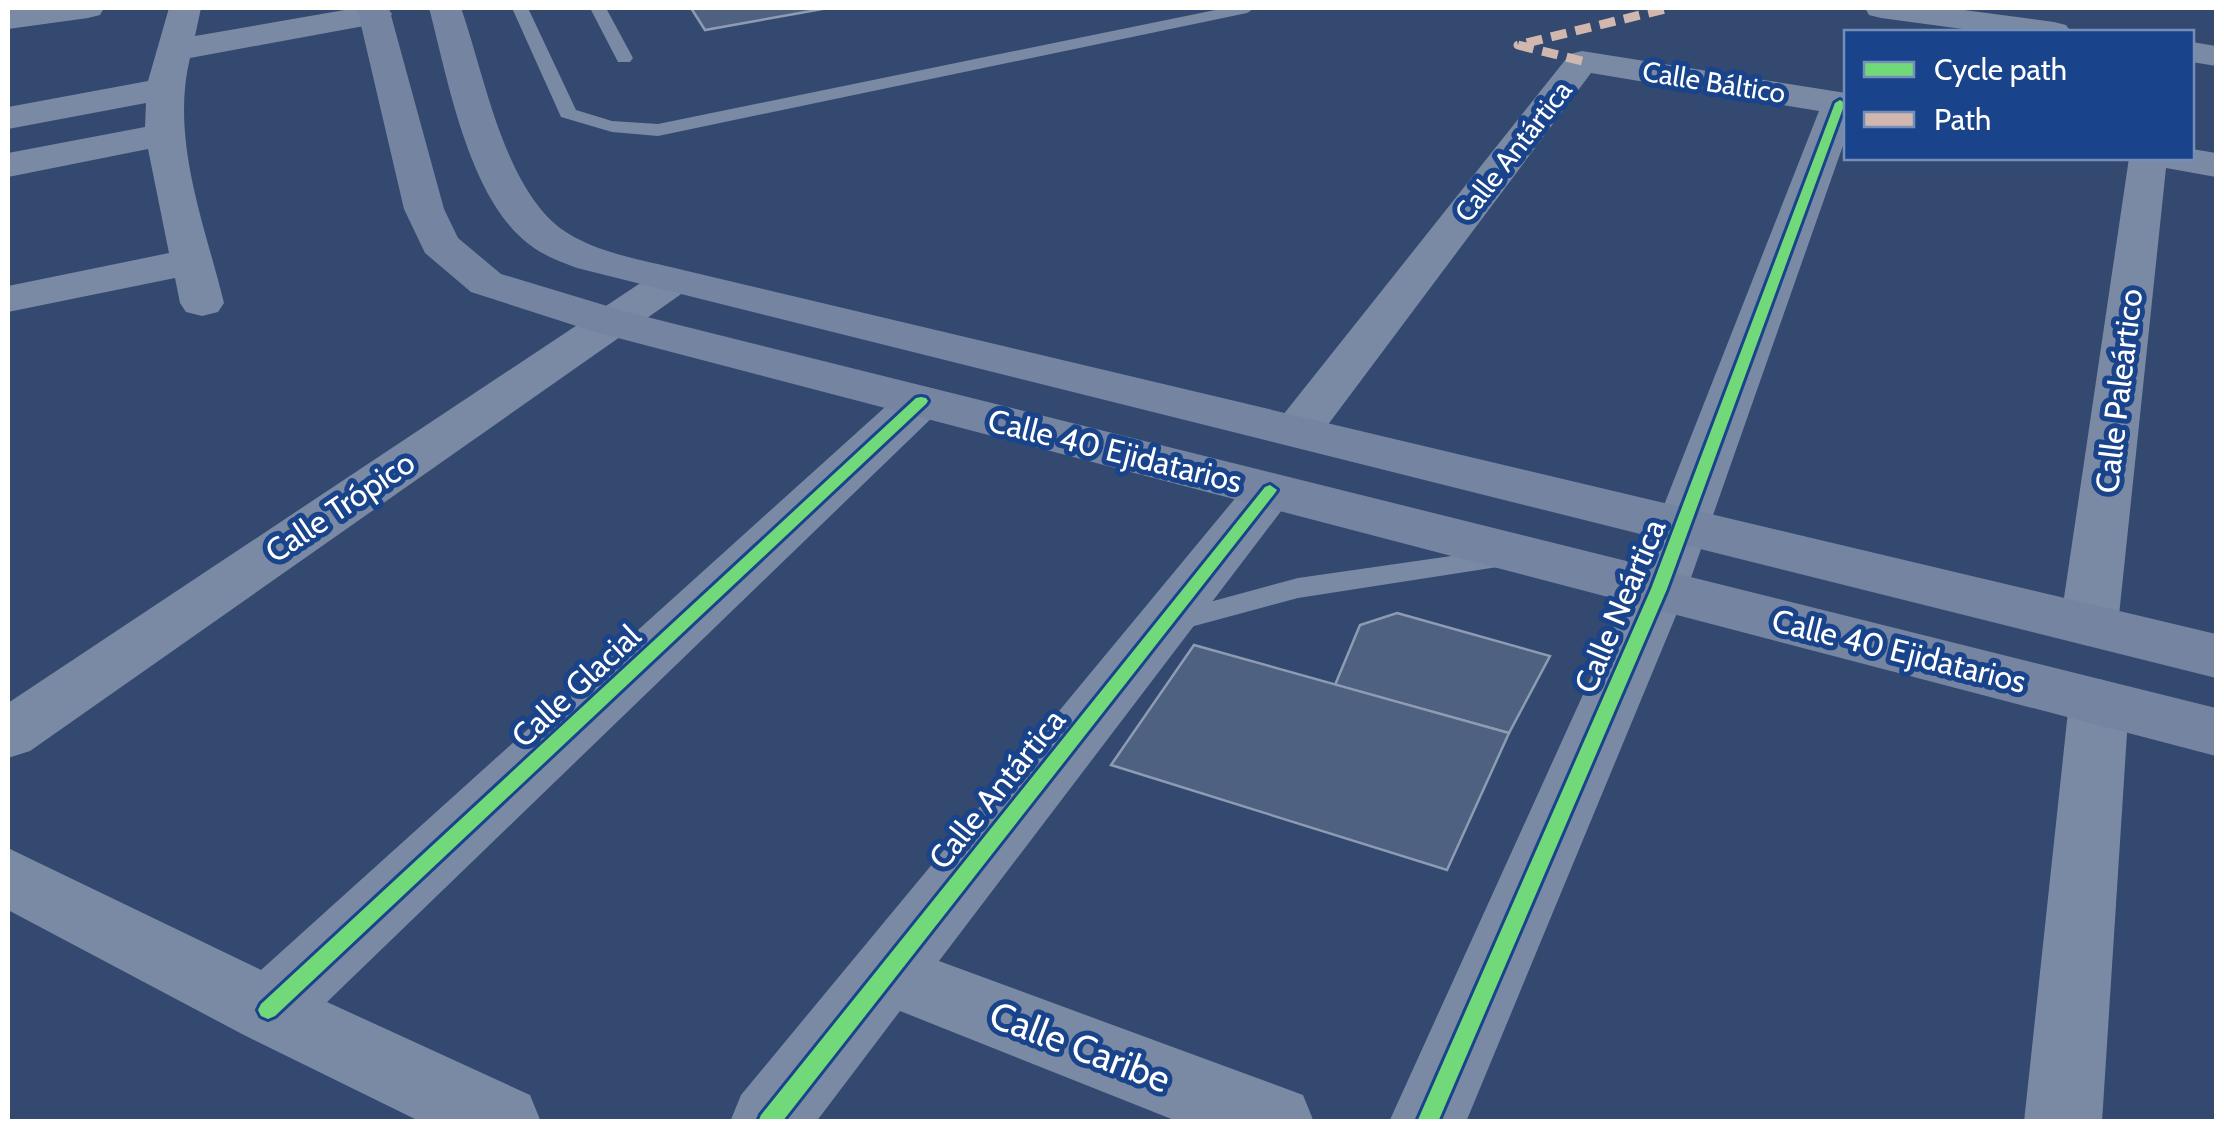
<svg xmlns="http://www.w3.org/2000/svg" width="2224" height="1129" font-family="Cabin,sans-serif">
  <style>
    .building { fill: #4f6180; stroke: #8e9cb3; stroke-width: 2.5 }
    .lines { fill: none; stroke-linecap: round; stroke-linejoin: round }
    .lane { fill: #7a8aa5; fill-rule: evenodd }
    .street { fill: #7a8aa5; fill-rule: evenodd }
    .secondary { fill: #7585a1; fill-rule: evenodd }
    .quiet { stroke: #d1b7ad; stroke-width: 9; stroke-dasharray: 16 9; stroke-linecap: butt }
    .cycleway-casing { stroke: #19438a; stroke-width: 6 }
    .cycleway { fill: #71d979; fill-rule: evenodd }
    .labels { text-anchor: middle; stroke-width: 10; stroke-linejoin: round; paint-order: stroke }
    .far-street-label { font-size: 28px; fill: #fff; stroke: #19438a }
    .street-label { font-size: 32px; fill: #fff; stroke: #19438a }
    .near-street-label { font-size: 38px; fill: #fff; stroke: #19438a }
  </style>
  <rect width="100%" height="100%" fill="#334970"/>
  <g class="building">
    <path d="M 691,8 L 828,8 L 705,30 Z"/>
    <path d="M 1397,613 L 1550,656 L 1509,733 L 1335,685 L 1360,625 Z"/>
    <path d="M 1194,645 L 1509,733 L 1447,870 L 1111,765 Z"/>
  </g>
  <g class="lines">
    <g class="lane">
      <path d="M 512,8 L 528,8 L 576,110 L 612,121 L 658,124 L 1225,8 L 1255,8 L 1247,13 L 658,136 L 612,132 L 561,117 Z"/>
      <path d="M 590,8 L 606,8 L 633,58 L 630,62 L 618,62 Z"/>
      <path d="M 1507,548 L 1517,550 L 1521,557 L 1517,564 L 1298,598 L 1172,632 L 1162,629 L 1158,622 L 1162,615 L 1298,578 Z"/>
    </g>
    <g class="street">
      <path d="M 104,8 L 100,15 L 88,18 L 8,29 L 8,9 Z"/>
      <path d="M 169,8 L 201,8 L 195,36 L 356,8 L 387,8 L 392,14 L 387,21 L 375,24 L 190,58 C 170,139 205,225 224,303 L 218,312 L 202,316 L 186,312 L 180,303 L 175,278 L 8,312 L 8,286 L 169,253 L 148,149 L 8,177 L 8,153 L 145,127 L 146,103 L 8,129 L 8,107 L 148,81 Z"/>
      <path d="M 1865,8 L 1949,8 L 2054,22 L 2066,25 L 2071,32 L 1985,32 L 1881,18 L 1869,15 Z"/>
      <path d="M 2192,42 L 2216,46 L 2216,66 L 2192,62 Z"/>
      <path d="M 1582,51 L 1846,93 L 1846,137 L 1687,589 L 1466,1122 L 1389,1122 L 1631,589 L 1819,111 L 1591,73 L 1315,442 L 1297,447 L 1279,442 L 1272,431 L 1279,420 L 1570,54 Z"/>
      <path d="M 2192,149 L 2216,153 L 2216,177 L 2166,168 L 2118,625 L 2109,640 L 2089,646 L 2069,640 L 2060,625 L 2129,158 L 2192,158 Z"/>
      <path d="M 672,268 L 687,272 L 694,281 L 687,290 L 30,751 L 8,758 L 8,703 L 657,272 Z"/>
      <path d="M 921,386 L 938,390 L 945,401 L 938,412 L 327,1002 L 530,1095 L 541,1122 L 421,1122 L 242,1034 L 8,910 L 8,848 L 261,970 L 904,390 Z"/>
      <path d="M 1270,473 L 1288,478 L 1296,490 L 1288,502 L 939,961 L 1303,1095 L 1314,1122 L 1179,1122 L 900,1011 L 816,1122 L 730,1122 L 741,1095 L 1252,478 Z"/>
      <path d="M 2099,679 L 2120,686 L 2129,702 L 2102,1122 L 2024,1122 L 2069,702 L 2078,686 Z"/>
    </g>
    <g class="secondary">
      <path d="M 357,8 L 389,8 L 444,209 L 458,238 L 501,274 L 627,312 L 2216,708 L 2216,756 L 595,332 L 471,292 L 425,253 L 404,209 Z"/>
      <path d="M 429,8 L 461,8 C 484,73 503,184 560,228 C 594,253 643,260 683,270 L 2216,634 L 2216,678 L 577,268 C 562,262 547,257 534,248 C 469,204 448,79 429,8 Z"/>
    </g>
    <path class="quiet" d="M 1582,61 L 1518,45 L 1669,8"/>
    <defs>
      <g id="cycleway">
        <path d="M 1840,100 L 1845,103 L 1667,589 L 1438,1122 L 1417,1122 L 1651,589 L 1835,103 Z"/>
        <path d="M 921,397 L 926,398 L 928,401 L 926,404 L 275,1016 L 268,1019 L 261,1016 L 258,1010 L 261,1004 L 916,398 Z"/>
        <path d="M 1270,485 L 1277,490 L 1275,493 L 782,1122 L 758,1122 L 761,1115 L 1265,487 Z"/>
      </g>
    </defs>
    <use href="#cycleway" class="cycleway-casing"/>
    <use href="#cycleway" class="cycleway"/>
  </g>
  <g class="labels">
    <g class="far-street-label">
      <text transform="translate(1714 82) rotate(9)" y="10">Calle Báltico</text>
      <text transform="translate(1513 151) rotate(-52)" y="10">Calle Antártica</text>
    </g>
    <g class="street-label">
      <text transform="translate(2119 391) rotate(-83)" y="11">Calle Paleártico</text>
      <text transform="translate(1115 451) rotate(14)" y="11">Calle 40 Ejidatarios</text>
      <text transform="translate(340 507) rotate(-34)" y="11">Calle Trópico</text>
      <text transform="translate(1620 606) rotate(-67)" y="11">Calle Neártica</text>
      <text transform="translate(1899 651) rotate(14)" y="11">Calle 40 Ejidatarios</text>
      <text transform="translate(576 686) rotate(-43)" y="11">Calle Glacial</text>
      <text transform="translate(997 789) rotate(-51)" y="11">Calle Antártica</text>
    </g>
    <g class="near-street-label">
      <text transform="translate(1080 1047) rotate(21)" y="13">Calle Caribe</text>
    </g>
  </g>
  <rect width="2224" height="1129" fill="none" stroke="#ffffff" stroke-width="20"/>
  <rect x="1844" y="30" width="350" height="130" fill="#19438a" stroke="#758eb9" stroke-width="2.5"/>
  <rect x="1864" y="62" width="50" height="15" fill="#71d979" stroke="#758eb9" stroke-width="2.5"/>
  <text x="1934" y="80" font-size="30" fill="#ffffff">Cycle path</text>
  <rect x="1864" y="112" width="50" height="15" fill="#d1b7ad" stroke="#758eb9" stroke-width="2.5"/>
  <text x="1934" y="130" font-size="30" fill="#ffffff">Path</text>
</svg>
